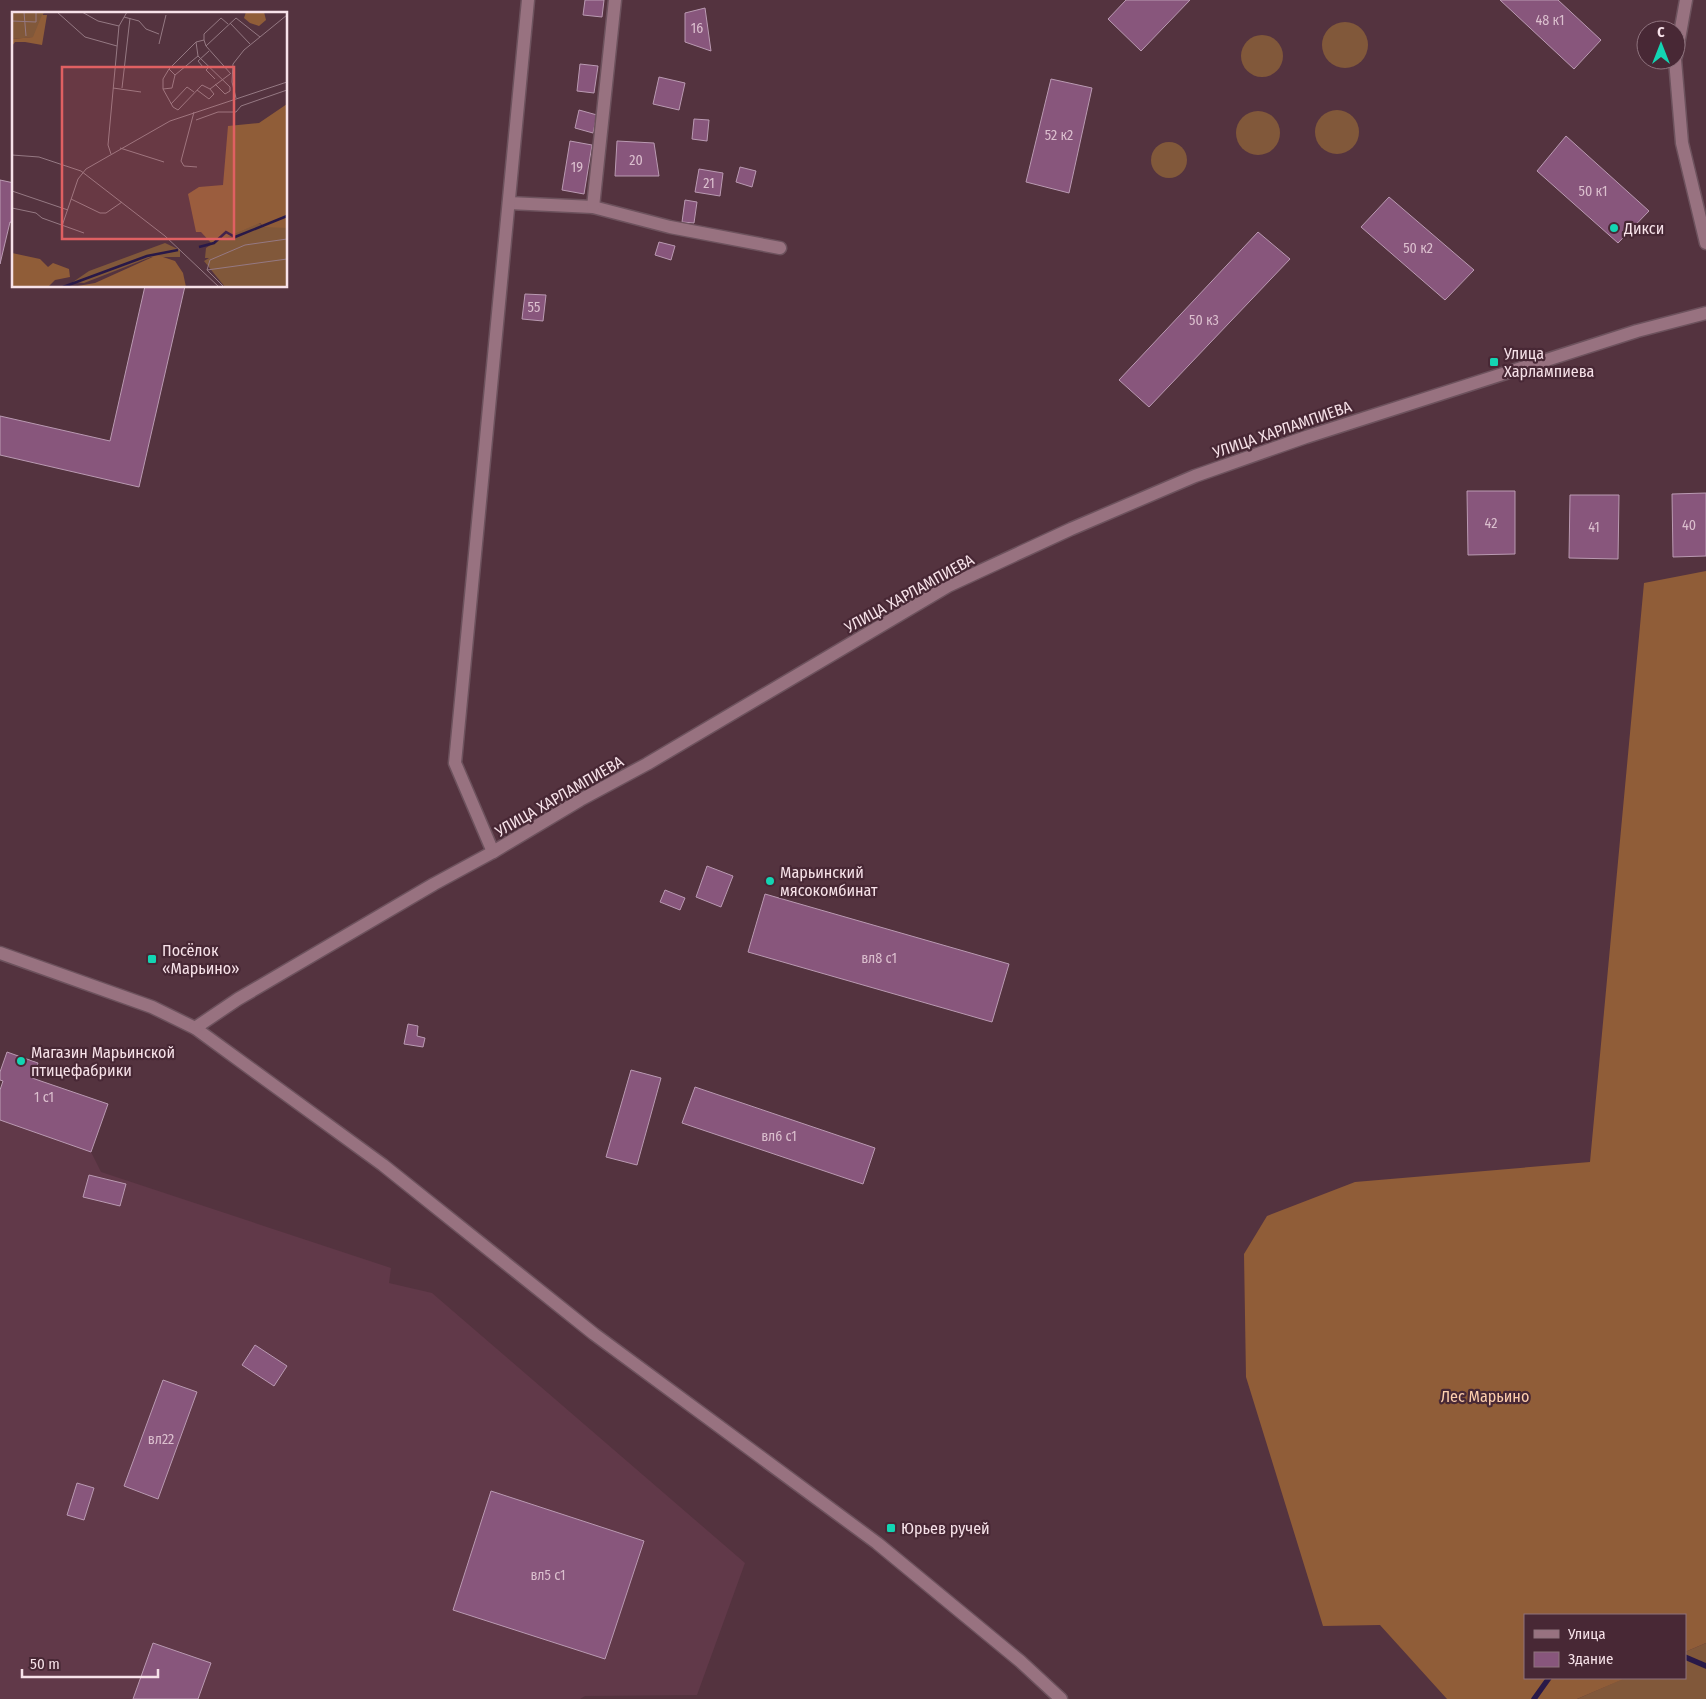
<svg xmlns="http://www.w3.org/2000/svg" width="1706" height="1699" font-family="'Fira Sans Condensed',sans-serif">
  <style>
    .built { fill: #613949 }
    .green { fill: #81583a }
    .forest { fill: #905d38 }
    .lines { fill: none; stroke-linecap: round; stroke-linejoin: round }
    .stream { stroke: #291948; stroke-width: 5.5 }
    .building { fill: #88567c; stroke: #ba9ab2 }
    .minor-casing { stroke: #6d525d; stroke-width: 15 }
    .minor { stroke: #987280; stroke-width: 12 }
    .poi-dot { fill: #13d5b3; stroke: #482835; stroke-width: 2 }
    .labels { text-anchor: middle; stroke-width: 4.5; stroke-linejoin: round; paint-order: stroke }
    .number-label { font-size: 14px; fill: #dbbfce }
    .poi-label { font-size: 16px; fill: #f7e2e9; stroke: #482835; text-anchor: start }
    .street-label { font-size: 16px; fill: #f7e2e9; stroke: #482835 }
    .park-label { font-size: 16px; fill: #fecfae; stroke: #482835 }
    .inset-river { fill: none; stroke: #291948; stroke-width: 2.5 }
    .inset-road { fill: none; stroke: #957983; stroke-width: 1 }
    .view { fill: #e06062; fill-opacity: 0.15; stroke: #e06062; stroke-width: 2.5 }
    .inset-edge { fill: none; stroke: #f7e2e9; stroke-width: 2.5 }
  </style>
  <rect width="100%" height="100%" fill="#54333f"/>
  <path class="built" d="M 7,1052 L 38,1063 L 33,1078 L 108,1104 L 91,1152 L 101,1172 L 391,1268 L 389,1283 L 432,1293 L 745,1563 L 697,1695 L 585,1696 L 580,1699 L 0,1699 L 0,1090 L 3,1082 L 0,1080 L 0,1072 Z"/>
  <g class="green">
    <circle cx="1345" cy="45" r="23"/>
    <circle cx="1262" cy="56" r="21"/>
    <circle cx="1337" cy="132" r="22"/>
    <circle cx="1258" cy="133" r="22"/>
    <circle cx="1169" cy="160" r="18"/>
    <path d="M 1706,1643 L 1706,1699 L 1577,1699 L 1625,1678 L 1685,1678 L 1685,1652 Z"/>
  </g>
  <path class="forest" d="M 1706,571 L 1706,1643 L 1685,1652 L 1685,1615 L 1525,1615 L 1525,1678 L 1626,1678 L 1577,1699 L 1447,1699 L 1380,1625 L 1323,1626 L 1246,1377 L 1244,1254 L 1267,1216 L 1355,1182 L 1590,1162 L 1644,583 Z"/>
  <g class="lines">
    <g class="stream">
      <path d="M 1685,1657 L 1706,1666"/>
      <path d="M 1534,1699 L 1549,1678"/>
    </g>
  </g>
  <g class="building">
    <path d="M 585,0 L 604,0 L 602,17 L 583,15 Z"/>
    <path d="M 1126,0 L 1190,0 L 1141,51 L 1108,19 Z"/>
    <path d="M 1500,0 L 1558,0 L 1601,40 L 1574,69 Z"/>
    <path d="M 705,8 L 711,51 L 685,42 L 685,13 Z"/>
    <path d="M 580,64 L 598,66 L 594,93 L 577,91 Z"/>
    <path d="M 659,77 L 685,83 L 679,110 L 653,104 Z"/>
    <path d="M 1051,79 L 1092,88 L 1069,193 L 1026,182 Z"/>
    <path d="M 579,110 L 597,115 L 593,133 L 575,128 Z"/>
    <path d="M 694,119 L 709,120 L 707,141 L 692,139 Z"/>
    <path d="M 1566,136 L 1649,211 L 1618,243 L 1537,171 Z"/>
    <path d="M 570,141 L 592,145 L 584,194 L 562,190 Z"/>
    <path d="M 617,141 L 654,143 L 659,176 L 615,176 Z"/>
    <path d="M 740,167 L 756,171 L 752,187 L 736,182 Z"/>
    <path d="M 699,169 L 723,173 L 720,196 L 695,192 Z"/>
    <path d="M 0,180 L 14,183 L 14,223 L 10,222 L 0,264 Z"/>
    <path d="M 1389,197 L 1474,270 L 1445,300 L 1361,227 Z"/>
    <path d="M 685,200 L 697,202 L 694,223 L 682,222 Z"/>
    <path d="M 1258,232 L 1290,259 L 1149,407 L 1119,380 Z"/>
    <path d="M 659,242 L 675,246 L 671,260 L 655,255 Z"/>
    <path d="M 145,286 L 185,286 L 139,487 L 0,455 L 0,416 L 110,441 Z"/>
    <path d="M 525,294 L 546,295 L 543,321 L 522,319 Z"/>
    <path d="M 1467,491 L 1515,491 L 1515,554 L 1468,555 Z"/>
    <path d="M 1706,493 L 1706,556 L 1673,557 L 1672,494 Z"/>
    <path d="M 1570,495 L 1619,495 L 1618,559 L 1569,558 Z"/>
    <path d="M 707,866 L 733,876 L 721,907 L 696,897 Z"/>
    <path d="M 665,890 L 685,898 L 680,910 L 660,902 Z"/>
    <path d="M 765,894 L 1009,964 L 992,1022 L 748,952 Z"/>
    <path d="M 408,1024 L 418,1026 L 417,1036 L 425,1038 L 423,1047 L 404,1044 Z"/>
    <path d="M 7,1052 L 38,1063 L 32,1078 L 108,1104 L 91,1152 L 0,1120 L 0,1090 L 3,1081 L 0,1080 L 0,1072 Z"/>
    <path d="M 631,1070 L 661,1078 L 637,1165 L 606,1157 Z"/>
    <path d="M 695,1087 L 875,1148 L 863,1184 L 682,1123 Z"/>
    <path d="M 89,1175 L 126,1184 L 120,1206 L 83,1197 Z"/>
    <path d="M 255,1345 L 287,1366 L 274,1386 L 242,1365 Z"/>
    <path d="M 163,1380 L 197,1392 L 158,1499 L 124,1486 Z"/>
    <path d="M 77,1483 L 94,1488 L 84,1520 L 67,1515 Z"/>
    <path d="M 491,1491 L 644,1541 L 605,1659 L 453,1610 Z"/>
    <path d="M 153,1643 L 211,1663 L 198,1699 L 133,1699 Z"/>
  </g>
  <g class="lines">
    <defs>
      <g id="minor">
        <path d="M 1676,56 L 1686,0"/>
        <path d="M 1675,60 L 1682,143 L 1706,243"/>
        <path d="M 509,203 L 593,207 L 670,227 L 780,248"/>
        <path d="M 593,207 L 615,0"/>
        <path d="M 493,852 L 455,763 L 528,0"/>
        <path d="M 0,953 L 152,1007 L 195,1028 L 383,1165 L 594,1334 L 877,1543 L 1020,1661 L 1061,1699"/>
        <path d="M 195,1028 L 238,999 L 434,884 L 493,852 L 580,800 L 647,764 L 948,586 L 1071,529 L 1195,476 L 1306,437 L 1637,331 L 1706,313"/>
      </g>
    </defs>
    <use href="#minor" class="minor-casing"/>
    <use href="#minor" class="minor"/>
  </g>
  <g class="poi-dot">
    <circle cx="1614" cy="228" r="5"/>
    <rect x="1489" y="357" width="10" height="10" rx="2.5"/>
    <circle cx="770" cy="881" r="5"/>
    <rect x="147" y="954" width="10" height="10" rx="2.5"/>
    <circle cx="21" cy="1061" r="5"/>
    <rect x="886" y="1523" width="10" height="10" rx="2.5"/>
  </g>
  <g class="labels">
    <g class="number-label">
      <text x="1550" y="25">48 к1</text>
      <text x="697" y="33">16</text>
      <text x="1059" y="140">52 к2</text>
      <text x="636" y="165">20</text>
      <text x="577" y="172">19</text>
      <text x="709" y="188">21</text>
      <text x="1593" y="196">50 к1</text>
      <text x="1418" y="253">50 к2</text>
      <text x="534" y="312">55</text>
      <text x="1204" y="325">50 к3</text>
      <text x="1491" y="528">42</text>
      <text x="1689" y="530">40</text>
      <text x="1594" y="532">41</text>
      <text x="879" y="963">вл8 с1</text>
      <text x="44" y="1102">1 с1</text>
      <text x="779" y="1141">вл6 с1</text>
      <text x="161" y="1444">вл22</text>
      <text x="548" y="1580">вл5 с1</text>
    </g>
    <g class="poi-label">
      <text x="1624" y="234">Дикси</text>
      <text x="1504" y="359">Улица<tspan x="1504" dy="18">Харлампиева</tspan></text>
      <text x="780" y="878">Марьинский<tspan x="780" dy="18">мясокомбинат</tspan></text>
      <text x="162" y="956">Посёлок<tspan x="162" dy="18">«Марьино»</tspan></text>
      <text x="31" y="1058">Магазин Марьинской<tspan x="31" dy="18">птицефабрики</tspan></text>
      <text x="901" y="1534">Юрьев ручей</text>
    </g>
    <g class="street-label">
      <text transform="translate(1282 429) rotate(-19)" y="6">УЛИЦА ХАРЛАМПИЕВА</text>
      <text transform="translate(909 593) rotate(-29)" y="6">УЛИЦА ХАРЛАМПИЕВА</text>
      <text transform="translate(559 796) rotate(-30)" y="6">УЛИЦА ХАРЛАМПИЕВА</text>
    </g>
    <g class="park-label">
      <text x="1485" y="1402">Лес Марьино</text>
    </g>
  </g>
  <g transform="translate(12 12)">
    <rect width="275" height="275" fill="#54333f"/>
    <path d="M 0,0 L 32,0 L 23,25 L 0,27 ZM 275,210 L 275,275 L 213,275 L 192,249 L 197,246 L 193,246 L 194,236 L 200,232 L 247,211 L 252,215 ZM 153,231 L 168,238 L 168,245 L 139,245 L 72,271 L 61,270 L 77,259 Z" fill="#81583a"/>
    <path d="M 234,0 L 252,0 L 254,8 L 247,14 L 238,11 L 232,6 ZM 30,3 L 35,3 L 30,33 L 13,30 L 3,30 L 0,34 L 0,27 L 21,25 ZM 275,92 L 275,216 L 252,215 L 248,211 L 200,232 L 189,220 L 184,220 L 176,182 L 187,175 L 211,173 L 216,114 L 247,111 ZM 0,241 L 28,247 L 36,255 L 41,251 L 57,257 L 58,265 L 43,268 L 36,275 L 0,275 ZM 145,243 L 163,249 L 171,261 L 174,275 L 60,275 L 83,271 Z" fill="#905d38"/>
    <path class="inset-river" d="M 187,235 L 202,231 L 214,220 L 223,225 L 275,204M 51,275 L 135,244 L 166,238"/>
    <path class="inset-road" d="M 12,0 L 14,24M 45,0 L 73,25 L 105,34M 70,0 L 86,9 L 107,14M 112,5 L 127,9 L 134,17 L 147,22M 0,9 L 24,10 L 24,0M 218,11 L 238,32M 192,28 L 192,22 L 209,6 L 216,12M 147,32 L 154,3M 186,44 L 184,30 L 192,28 L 194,34M 191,55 L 186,49 L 197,39M 197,55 L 194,58 L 203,67M 157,57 L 184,30M 219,62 L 194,34 L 224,6 L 248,25M 163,63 L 186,44 L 218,75 L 218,79 L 213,82 L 203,72M 101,76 L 129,80M 110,76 L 118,6M 151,77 L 151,67 L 157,57 L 163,63 L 160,76 L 151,77 L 161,95 L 166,98 L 190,73 L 198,77M 185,78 L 197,87 L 202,82 L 198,77 L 218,62M 224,86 L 220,70 L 221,52 L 232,38 L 275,3M 159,92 L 175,75 L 182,80M 182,100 L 169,149 L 172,154 L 185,155M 184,108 L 206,100 L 224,100 L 229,94 L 275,78M 108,136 L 152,150M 99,142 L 96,133 L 107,14 L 115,0M 0,143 L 27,145 L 69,159 L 153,224 L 207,275M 0,179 L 56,198M 59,187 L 88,201 L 94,201 L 110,190M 0,196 L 24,201 L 30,206 L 72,221M 50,214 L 66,167 L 74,157 L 158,109 L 275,70M 195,258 L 275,247M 212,275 L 195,258 L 198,248 L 233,233 L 275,227"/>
    <path class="view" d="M 50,55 L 222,55 L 222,227 L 50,227 Z"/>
    <rect width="275" height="275" class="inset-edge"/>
  </g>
  <rect x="1524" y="1614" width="162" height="65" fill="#482835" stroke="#8e727d"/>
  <rect x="1534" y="1630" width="25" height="8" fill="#987280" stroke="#8e727d"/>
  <text x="1568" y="1639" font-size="15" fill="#f7e2e9">Улица</text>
  <rect x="1534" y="1652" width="25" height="15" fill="#88567c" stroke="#8e727d"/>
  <text x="1568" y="1664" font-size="15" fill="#f7e2e9">Здание</text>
  <g transform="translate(1661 45)"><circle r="24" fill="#482835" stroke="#8e727d"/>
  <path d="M0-4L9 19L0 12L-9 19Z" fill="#13d5b3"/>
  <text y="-8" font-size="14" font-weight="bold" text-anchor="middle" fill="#f7e2e9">С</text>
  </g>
  <path d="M22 1669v8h136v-8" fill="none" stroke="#f7e2e9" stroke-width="2.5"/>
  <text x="30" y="1669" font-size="15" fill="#f7e2e9" stroke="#482835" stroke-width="4" paint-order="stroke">50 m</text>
</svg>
